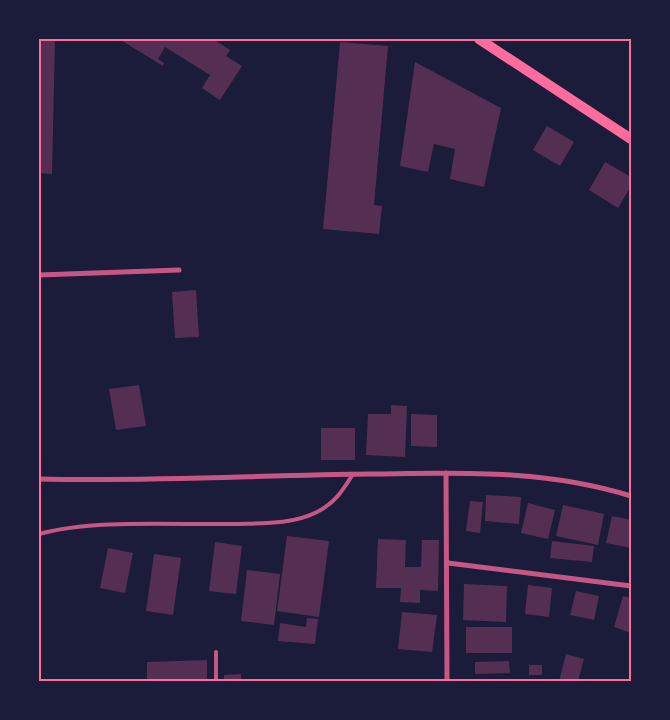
<svg xmlns="http://www.w3.org/2000/svg" width="670" height="720" font-family="Raleway,sans-serif">
  <style>
    .building { fill: #542f53 }
    .lines { fill: none; stroke-linecap: round; stroke-linejoin: round }
    .service { stroke: #c65784; stroke-width: 4 }
    .minor { stroke: #c65784; stroke-width: 5 }
    .secondary { stroke: #ff6b9d; stroke-width: 10 }
    .neatline { fill: none; stroke: #ff6b9d; stroke-width: 2 }
  </style>
  <rect width="100%" height="100%" fill="#1b1b3a"/>
  <g class="building">
    <path d="M 39,39 L 55,39 L 52,174 L 39,173 Z"/>
    <path d="M 119,39 L 213,39 L 230,50 L 226,56 L 242,66 L 220,100 L 202,88 L 210,75 L 165,47 L 158,59 L 164,63 L 163,66 Z"/>
    <path d="M 340,42 L 388,46 L 374,205 L 382,206 L 379,234 L 323,229 Z"/>
    <path d="M 415,62 L 501,108 L 484,187 L 450,179 L 455,149 L 434,144 L 428,172 L 400,166 Z"/>
    <path d="M 547,126 L 574,142 L 560,166 L 533,150 Z"/>
    <path d="M 605,162 L 631,177 L 631,186 L 618,208 L 589,190 Z"/>
    <path d="M 196,290 L 199,337 L 175,338 L 172,292 Z"/>
    <path d="M 139,385 L 146,426 L 116,430 L 109,389 Z"/>
    <path d="M 391,405 L 407,406 L 405,457 L 366,455 L 368,414 L 391,414 Z"/>
    <path d="M 411,414 L 437,415 L 437,447 L 411,446 Z"/>
    <rect x="321" y="428" width="34" height="32"/>
    <path d="M 486,495 L 521,497 L 519,524 L 485,521 Z"/>
    <path d="M 470,501 L 483,502 L 480,533 L 466,531 Z"/>
    <path d="M 528,503 L 555,510 L 548,539 L 521,533 Z"/>
    <path d="M 563,505 L 604,514 L 598,545 L 556,536 Z"/>
    <path d="M 612,516 L 631,520 L 631,548 L 606,543 Z"/>
    <path d="M 287,536 L 329,541 L 319,617 L 277,611 Z"/>
    <path d="M 378,539 L 406,540 L 405,567 L 421,567 L 422,540 L 439,540 L 438,591 L 420,590 L 420,603 L 400,602 L 401,588 L 376,588 Z"/>
    <path d="M 552,541 L 594,546 L 592,562 L 550,558 Z"/>
    <path d="M 215,542 L 242,546 L 236,594 L 209,591 Z"/>
    <path d="M 108,548 L 133,553 L 125,593 L 100,588 Z"/>
    <path d="M 154,554 L 181,558 L 173,615 L 146,611 Z"/>
    <path d="M 247,570 L 280,574 L 274,625 L 241,621 Z"/>
    <path d="M 464,584 L 507,586 L 506,622 L 463,620 Z"/>
    <path d="M 528,585 L 552,588 L 549,617 L 525,614 Z"/>
    <path d="M 576,591 L 599,596 L 594,620 L 570,615 Z"/>
    <path d="M 623,596 L 631,598 L 631,633 L 614,627 Z"/>
    <path d="M 402,612 L 437,615 L 432,652 L 398,649 Z"/>
    <path d="M 307,618 L 318,619 L 315,644 L 278,641 L 280,623 L 306,627 Z"/>
    <rect x="466" y="627" width="46" height="26"/>
    <path d="M 566,654 L 584,659 L 578,681 L 559,681 Z"/>
    <path d="M 207,660 L 207,680 L 147,681 L 147,662 Z"/>
    <path d="M 509,661 L 510,673 L 475,674 L 475,662 Z"/>
    <rect x="529" y="665" width="13" height="10"/>
    <path d="M 241,674 L 241,681 L 224,681 L 224,675 Z"/>
  </g>
  <g class="lines">
    <g class="service">
      <path d="M 39,534 C 94,519 173,525 232,524 C 259,523 292,525 317,512 C 335,503 343,490 353,474"/>
      <path d="M 216,652 L 216,681"/>
    </g>
    <g class="minor">
      <path d="M 39,275 L 179,270"/>
      <path d="M 446,473 L 447,681"/>
      <path d="M 39,479 C 150,482 261,475 372,474 C 462,473 544,469 631,496"/>
      <path d="M 448,563 L 631,586"/>
    </g>
    <path class="secondary" d="M 479,39 L 631,139"/>
  </g>
  <rect width="670" height="720" fill="none" stroke="#1b1b3a" stroke-width="80"/>
  <rect x="40" y="40" width="590" height="640" class="neatline"/>
</svg>
